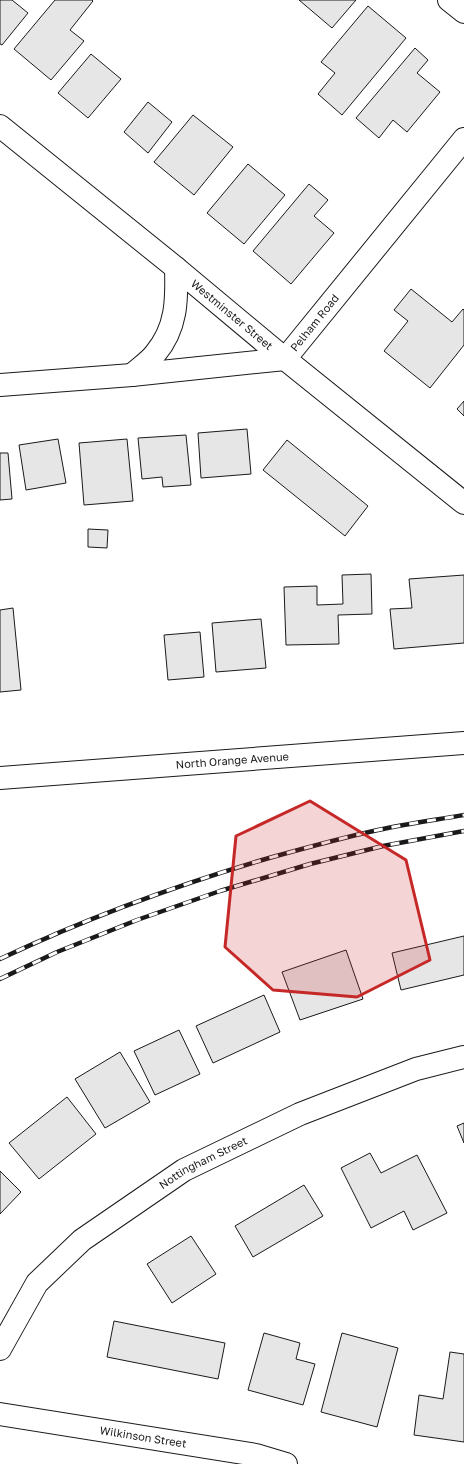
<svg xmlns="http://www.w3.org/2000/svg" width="464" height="1464" font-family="'Golos Text',sans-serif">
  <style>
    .building { fill: #e6e6e6; stroke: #1a1a1a }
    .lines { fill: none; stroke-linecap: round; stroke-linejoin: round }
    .street-casing { stroke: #1a1a1a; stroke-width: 24 }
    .primary-casing { stroke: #1a1a1a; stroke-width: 24 }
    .street { stroke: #fff; stroke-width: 22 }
    .primary { stroke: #fff; stroke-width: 22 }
    .rail-casing { stroke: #1a1a1a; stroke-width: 4.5 }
    .rail { stroke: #fff; stroke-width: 3; stroke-dasharray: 9; stroke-linecap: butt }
    .marked { fill: #c62828; fill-opacity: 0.2; stroke: #c62828; stroke-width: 3; stroke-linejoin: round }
    .labels { text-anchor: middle; stroke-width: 3; stroke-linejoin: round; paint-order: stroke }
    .street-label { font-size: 11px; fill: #1a1a1a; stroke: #fff }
  </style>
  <rect width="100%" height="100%" fill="#fff"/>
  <g class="building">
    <path d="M 0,0 L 12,0 L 28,13 L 2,45 L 0,44 Z"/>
    <path d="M 55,0 L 92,0 L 93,1 L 70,30 L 84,41 L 51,80 L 14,49 Z"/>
    <path d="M 299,0 L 356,0 L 332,28 Z"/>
    <path d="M 368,6 L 406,38 L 342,115 L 318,94 L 335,73 L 321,62 Z"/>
    <path d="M 415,48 L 428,60 L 417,73 L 440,92 L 407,132 L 393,120 L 379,138 L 356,118 Z"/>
    <path d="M 91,54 L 121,79 L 88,118 L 58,93 Z"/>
    <path d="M 148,102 L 172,122 L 148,153 L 124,132 Z"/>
    <path d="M 193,115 L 233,147 L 194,195 L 154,162 Z"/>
    <path d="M 248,164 L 285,195 L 244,244 L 207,213 Z"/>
    <path d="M 309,184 L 328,200 L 314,216 L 334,233 L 291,284 L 253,251 Z"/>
    <path d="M 411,289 L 452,322 L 463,309 L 464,310 L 464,345 L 430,388 L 384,351 L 408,321 L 394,310 Z"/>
    <path d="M 464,401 L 464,416 L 457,409 Z"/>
    <path d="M 247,429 L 251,474 L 201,478 L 198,433 Z"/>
    <path d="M 186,435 L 191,485 L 163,487 L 162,477 L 142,479 L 138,438 Z"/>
    <path d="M 58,439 L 66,483 L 26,490 L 19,445 Z"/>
    <path d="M 127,439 L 133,501 L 84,505 L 79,443 Z"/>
    <path d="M 287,440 L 368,506 L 345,536 L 263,470 Z"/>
    <path d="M 0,453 L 8,453 L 12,499 L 0,500 Z"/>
    <path d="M 88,529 L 108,530 L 107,548 L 88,547 Z"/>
    <path d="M 371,574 L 372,614 L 338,615 L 339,644 L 286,645 L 284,587 L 317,586 L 317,605 L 343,604 L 342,575 Z"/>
    <path d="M 464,575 L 464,643 L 394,649 L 390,609 L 412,608 L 409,579 Z"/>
    <path d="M 13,608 L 21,690 L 0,692 L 0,610 Z"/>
    <path d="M 261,619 L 266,668 L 216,672 L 212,623 Z"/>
    <path d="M 200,632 L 204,677 L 168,680 L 164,635 Z"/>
    <path d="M 464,936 L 464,975 L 401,990 L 392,953 Z"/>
    <path d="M 346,950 L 363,999 L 300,1020 L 282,972 Z"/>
    <path d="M 264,995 L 280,1032 L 213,1063 L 196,1026 Z"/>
    <path d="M 179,1030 L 200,1074 L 155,1095 L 134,1051 Z"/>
    <path d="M 120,1052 L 150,1102 L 105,1128 L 75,1079 Z"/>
    <path d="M 67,1097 L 96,1134 L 39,1179 L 9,1143 Z"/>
    <path d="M 464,1123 L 464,1143 L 457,1126 Z"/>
    <path d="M 370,1153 L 381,1173 L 417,1155 L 447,1213 L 413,1230 L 404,1211 L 371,1228 L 341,1168 Z"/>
    <path d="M 0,1171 L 21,1192 L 0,1214 Z"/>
    <path d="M 304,1185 L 323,1216 L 253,1257 L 235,1226 Z"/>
    <path d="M 191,1236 L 216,1274 L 172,1303 L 147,1264 Z"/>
    <path d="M 114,1321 L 225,1343 L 218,1379 L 107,1357 Z"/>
    <path d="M 264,1333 L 300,1343 L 296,1359 L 315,1364 L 303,1405 L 248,1390 Z"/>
    <path d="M 342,1333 L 398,1348 L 377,1427 L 321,1412 Z"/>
    <path d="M 450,1352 L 464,1354 L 464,1442 L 414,1435 L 419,1395 L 443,1399 Z"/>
  </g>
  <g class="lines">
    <defs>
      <g id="street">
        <path d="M 449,0 L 464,12"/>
        <path id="s1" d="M 0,126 L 176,268 L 285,359 L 464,503"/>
        <path d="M 132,375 C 139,368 149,362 155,354 C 177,328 177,300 176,268"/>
        <path id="s2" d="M 0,385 L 132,375 L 285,359 L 464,139"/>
        <path id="s3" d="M 0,1349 L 37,1283 L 82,1240 L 184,1170 L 300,1114 L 416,1069 L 464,1057"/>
        <path id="s4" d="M 0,1414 L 256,1455 L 286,1464"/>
      </g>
      <g id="primary">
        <path id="s5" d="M 0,778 L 464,743"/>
      </g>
    </defs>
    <use href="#street" class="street-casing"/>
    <use href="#primary" class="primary-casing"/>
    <use href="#street" class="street"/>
    <use href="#primary" class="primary"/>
    <defs>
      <g id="rail">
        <path d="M 0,959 C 87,918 177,885 269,858 C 305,848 341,838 378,830 C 406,824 435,820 464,815"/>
        <path d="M 0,979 L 57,952 L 137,920 L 220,891 L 310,864 L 383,846 L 464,831"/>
      </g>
    </defs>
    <use href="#rail" class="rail-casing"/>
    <use href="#rail" class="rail"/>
  </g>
  <path class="marked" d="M 310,801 L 406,860 L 430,960 L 357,997 L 273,990 L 225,947 L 236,836 Z"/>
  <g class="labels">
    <g class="street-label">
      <text dy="4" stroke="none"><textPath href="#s1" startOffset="299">Westminster Street</textPath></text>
      <text dy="4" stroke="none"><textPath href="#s2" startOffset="333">Pelham Road</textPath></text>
      <text dy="4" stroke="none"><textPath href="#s5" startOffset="233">North Orange Avenue</textPath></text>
      <text dy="4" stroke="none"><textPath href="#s3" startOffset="282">Nottingham Street</textPath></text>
      <text dy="4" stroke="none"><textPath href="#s4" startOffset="145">Wilkinson Street</textPath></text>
    </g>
  </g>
</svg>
